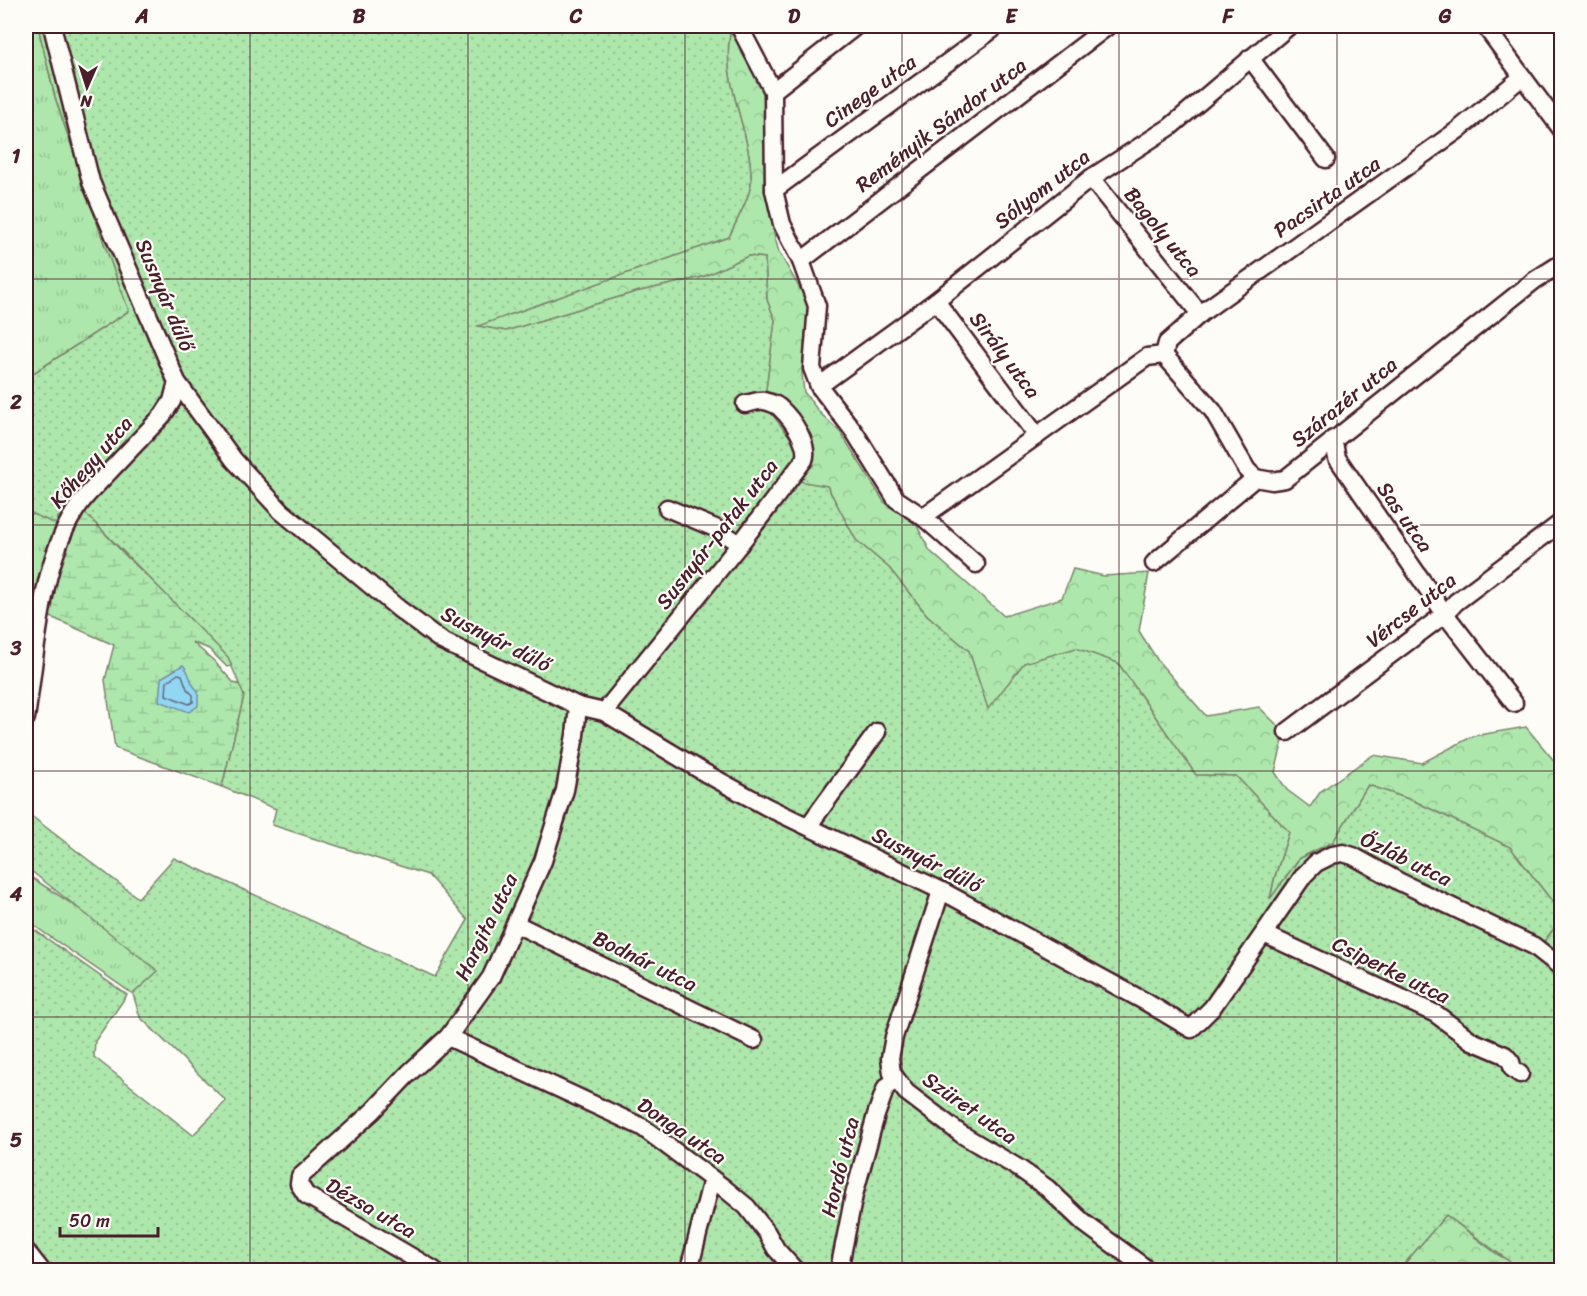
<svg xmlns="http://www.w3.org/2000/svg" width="1587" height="1296" font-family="Sriracha,sans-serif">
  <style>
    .grass { fill: url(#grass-tufts); stroke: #7c836c; stroke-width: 1.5 }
    .forest { fill: url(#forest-crowns); stroke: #7c836c; stroke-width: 1.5 }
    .wetland { fill: url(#wetland-marsh); stroke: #7c836c; stroke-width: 1.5 }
    .garden { fill: url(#garden-dots); stroke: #7c836c; stroke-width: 1.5 }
    .water { fill: #91d6f3; stroke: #758da3; stroke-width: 1.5 }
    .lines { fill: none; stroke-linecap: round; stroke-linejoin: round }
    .shore { stroke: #66687b; stroke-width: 1.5 }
    .minor-casing { stroke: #4a1f2b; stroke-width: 21 }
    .minor { stroke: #fdfcf7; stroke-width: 16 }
    .grid { fill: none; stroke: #4a1f2b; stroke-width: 1.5; stroke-opacity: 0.55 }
    .labels { text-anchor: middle; stroke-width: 4.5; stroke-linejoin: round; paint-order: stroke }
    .street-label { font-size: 21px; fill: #4a1f2b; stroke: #fdfcf7 }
    .neatline { fill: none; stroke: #4a1f2b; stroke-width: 2 }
    .grid-label { font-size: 20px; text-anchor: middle; font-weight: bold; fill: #4a1f2b }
  </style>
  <defs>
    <pattern id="grass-tufts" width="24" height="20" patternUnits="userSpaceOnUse" patternTransform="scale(1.5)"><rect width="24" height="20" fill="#ade7ac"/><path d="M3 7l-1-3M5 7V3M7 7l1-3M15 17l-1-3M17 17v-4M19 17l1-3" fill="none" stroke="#96c694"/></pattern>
    <pattern id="forest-crowns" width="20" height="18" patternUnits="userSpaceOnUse" patternTransform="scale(1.5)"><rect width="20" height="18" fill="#ade7ac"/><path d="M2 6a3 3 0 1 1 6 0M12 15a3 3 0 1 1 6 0" fill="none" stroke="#96c694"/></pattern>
    <pattern id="wetland-marsh" width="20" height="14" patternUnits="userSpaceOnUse" patternTransform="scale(1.5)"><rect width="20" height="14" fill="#ade7ac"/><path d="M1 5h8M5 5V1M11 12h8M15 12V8" fill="none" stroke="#96c694"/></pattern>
    <pattern id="garden-dots" width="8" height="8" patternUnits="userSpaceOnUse" patternTransform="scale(1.5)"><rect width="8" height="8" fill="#ade7ac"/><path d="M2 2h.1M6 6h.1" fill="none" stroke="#96c694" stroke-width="1.8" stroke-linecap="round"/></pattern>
  </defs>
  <rect width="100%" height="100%" fill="#fdfcf7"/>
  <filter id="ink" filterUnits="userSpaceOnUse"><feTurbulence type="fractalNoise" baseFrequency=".0167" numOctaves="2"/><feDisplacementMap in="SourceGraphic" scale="12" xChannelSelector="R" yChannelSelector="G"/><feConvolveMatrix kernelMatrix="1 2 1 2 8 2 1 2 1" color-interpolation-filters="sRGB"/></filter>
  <g filter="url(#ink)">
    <g class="grass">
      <path d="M 26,26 L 38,26 L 55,97 L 105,246 L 129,311 L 26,378 Z"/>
      <path d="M 26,511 L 56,524 L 47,554 L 26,661 Z"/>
      <path d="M 26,874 L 103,924 L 158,966 L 158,972 L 133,994 L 26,920 Z"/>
    </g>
    <g class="forest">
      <path d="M 732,26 L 763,87 L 772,133 L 767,199 L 775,238 L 779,252 L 808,303 L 802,374 L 804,392 L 819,412 L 841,433 L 884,502 L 916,524 L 930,551 L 1004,616 L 1062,598 L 1073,569 L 1104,576 L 1149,573 L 1139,631 L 1158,661 L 1206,716 L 1259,707 L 1285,733 L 1275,772 L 1287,790 L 1310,807 L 1321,791 L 1373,755 L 1422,763 L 1473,736 L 1526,727 L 1561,769 L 1561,913 L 1510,847 L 1414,801 L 1368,785 L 1333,842 L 1299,858 L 1270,900 L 1274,880 L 1289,832 L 1236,776 L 1196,775 L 1118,663 L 988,710 L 969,651 L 927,615 L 889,568 L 856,540 L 827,486 L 798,482 L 764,404 L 775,320 L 767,300 L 765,258 L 748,256 L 703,277 L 636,292 L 506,331 L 476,326 L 729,237 C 735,223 751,196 751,181 C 752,129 717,78 732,26 Z"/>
      <path d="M 1561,919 L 1561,966 L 1541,946 Z"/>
      <path d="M 1446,1215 L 1497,1254 L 1526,1270 L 1399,1270 Z"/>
    </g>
    <path class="wetland" d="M 82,509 L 127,557 L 228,652 L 232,666 L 227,667 L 209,649 L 192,642 L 213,660 L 234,683 L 244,686 L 244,696 L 222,787 L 115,748 L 105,680 L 114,645 L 44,614 L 59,547 Z"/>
    <path class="garden" d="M 38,26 L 732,26 C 717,78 752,129 751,181 C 751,196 735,223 729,237 L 478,326 L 506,331 L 636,292 L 703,277 L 748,256 L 765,258 L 767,300 L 775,320 L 764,404 L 807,459 L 798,481 L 827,486 L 856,540 L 889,568 L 927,615 L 969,651 L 988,709 L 1024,663 L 1076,648 L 1118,663 L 1196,775 L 1236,776 L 1289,832 L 1274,879 L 1270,899 L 1299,859 L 1333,842 L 1368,785 L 1414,801 L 1510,847 L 1561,913 L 1561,919 L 1541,945 L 1561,966 L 1561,1270 L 1526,1270 L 1516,1266 L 1446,1215 L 1399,1270 L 26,1270 L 26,924 L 127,995 L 95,1041 L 94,1057 L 193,1135 L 226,1101 L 140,1017 L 133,994 L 158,971 L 26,867 L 26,812 L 138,898 L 174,858 L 435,977 L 468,920 L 428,875 L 272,825 L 276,809 L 222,787 L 244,696 L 228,657 L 80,508 L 58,517 L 56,524 L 26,511 L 26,378 L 129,311 L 105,246 L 55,97 Z"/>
    <path class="water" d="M 183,665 C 191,673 189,684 198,691 L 198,706 L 189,712 L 159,701 L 161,678 Z"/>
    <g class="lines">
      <path class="shore" d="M 178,674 L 182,675 L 187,689 L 193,695 L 193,702 L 189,704 L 166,695 L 167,682 Z"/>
      <defs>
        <g id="minor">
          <path d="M 52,26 L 91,182 L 177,382 L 234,460 L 281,511 L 399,609 L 442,641 L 578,706 L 604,712 L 705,773 L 767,807 L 944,892 L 1146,1002 L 1191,1029 L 1212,1008 L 1304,875 L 1316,863 L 1332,855 L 1343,853 L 1353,856 L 1400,882 L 1534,946 L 1562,968"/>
          <path d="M 739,26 L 773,91 L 774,190 L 782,224 L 801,261 L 817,306 L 812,368 L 819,386 L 855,433 L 896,499 L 923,517 L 976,564"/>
          <path d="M 1485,26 L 1562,130"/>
          <path d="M 1250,58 L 1326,159"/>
          <path d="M 773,91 L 856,26"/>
          <path d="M 1091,178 L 1200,314"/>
          <path d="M 774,190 L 993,29"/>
          <path d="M 801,261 L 1108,26"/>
          <path d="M 936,301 L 1037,436"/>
          <path d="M 1164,355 L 1167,343 L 1200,314 L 1458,130 L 1522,77"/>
          <path d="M 1164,355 L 1213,411 L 1247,470 L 1255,478"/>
          <path d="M 819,386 L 936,301 L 1091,178 L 1170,127 L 1289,26"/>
          <path d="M 1333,439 L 1337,458 L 1445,614 L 1514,703"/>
          <path d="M 1255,478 L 1272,481 L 1285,479 L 1535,280 L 1562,263"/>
          <path d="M 667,508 L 715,528 L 740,544"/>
          <path d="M 923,517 L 1147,357 L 1164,355"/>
          <path d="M 1154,563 L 1255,478"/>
          <path d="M 604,712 L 740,544 L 804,460 C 810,445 792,419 781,409 C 778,405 769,402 764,401 C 758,400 751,403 745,404"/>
          <path d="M 26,718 C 37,650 40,548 87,495 L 163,415 L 172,401 L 177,382"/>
          <path d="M 1287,732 L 1445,614 L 1456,602 L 1562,522"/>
          <path d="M 809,825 L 877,732"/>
          <path d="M 941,891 L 894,1037 L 890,1058 L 892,1073 L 906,1092 L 961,1134 L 1020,1169 L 1047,1188 L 1084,1223 L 1148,1270"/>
          <path d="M 516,924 L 754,1040"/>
          <path d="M 1264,934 L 1436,1014 L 1472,1041 L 1505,1055 L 1511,1062 L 1513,1069 L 1520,1074"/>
          <path d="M 448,1037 L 642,1127 L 724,1188 L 747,1207 L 767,1233 L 776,1249 L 795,1270"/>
          <path d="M 26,1251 L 41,1270"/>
          <path d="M 434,1270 L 306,1195 L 299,1184 L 300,1177 L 373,1111 L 409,1073 L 448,1037 L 491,977 L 543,861 L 565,790 L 575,735 L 578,706"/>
          <path d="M 689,1270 L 712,1179"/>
          <path d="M 839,1270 L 854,1195 L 876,1115 L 886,1087 L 896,1080"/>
        </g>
      </defs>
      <use href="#minor" class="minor-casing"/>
      <use href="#minor" class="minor"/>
    </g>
  </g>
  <path class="grid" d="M 250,26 L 250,1270M 468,26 L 468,1270M 685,26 L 685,1270M 902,26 L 902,1270M 1119,26 L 1119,1270M 1337,26 L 1337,1270M 26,279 L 1562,279M 26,525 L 1562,525M 26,771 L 1562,771M 26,1017 L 1562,1017"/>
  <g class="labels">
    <g class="street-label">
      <text transform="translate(870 91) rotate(-36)" y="7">Cinege utca</text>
      <text transform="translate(941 125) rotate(-37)" y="7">Reményik Sándor utca</text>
      <text transform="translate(1042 189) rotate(-38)" y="7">Sólyom utca</text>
      <text transform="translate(1327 197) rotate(-35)" y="7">Pacsirta utca</text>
      <text transform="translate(1163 232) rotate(51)" y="7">Bagoly utca</text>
      <text transform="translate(165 295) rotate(67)" y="7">Susnyár dűlő</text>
      <text transform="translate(1005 355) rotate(53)" y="7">Sirály utca</text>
      <text transform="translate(1344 402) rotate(-39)" y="7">Szárazér utca</text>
      <text transform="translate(91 462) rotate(-49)" y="7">Kőhegy utca</text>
      <text transform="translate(1405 517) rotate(55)" y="7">Sas utca</text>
      <text transform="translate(717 534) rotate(-52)" y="7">Susnyár-patak utca</text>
      <text transform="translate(1411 610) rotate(-38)" y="7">Vércse utca</text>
      <text transform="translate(496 639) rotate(27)" y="7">Susnyár dűlő</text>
      <text transform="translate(1406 859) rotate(26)" y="7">Őzláb utca</text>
      <text transform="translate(927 860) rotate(27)" y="7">Susnyár dűlő</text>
      <text transform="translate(486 927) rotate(-64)" y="7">Hargita utca</text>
      <text transform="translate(645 961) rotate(26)" y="7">Bodnár utca</text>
      <text transform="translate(1391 970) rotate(26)" y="7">Csiperke utca</text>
      <text transform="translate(970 1108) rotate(35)" y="7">Szüret utca</text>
      <text transform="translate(682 1131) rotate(34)" y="7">Donga utca</text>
      <text transform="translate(840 1167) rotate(-76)" y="7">Hordó utca</text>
      <text transform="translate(371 1208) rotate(30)" y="7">Dézsa utca</text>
    </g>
  </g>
  <rect width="1587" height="1296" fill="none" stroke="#fdfcf7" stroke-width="66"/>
  <g transform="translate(87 87) rotate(183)" stroke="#fdfcf7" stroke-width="4.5" paint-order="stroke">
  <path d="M0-4.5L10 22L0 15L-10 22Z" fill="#4a1f2b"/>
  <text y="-9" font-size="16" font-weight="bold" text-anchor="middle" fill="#4a1f2b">N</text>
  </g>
  <path d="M60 1227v9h98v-9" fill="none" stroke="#4a1f2b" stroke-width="3"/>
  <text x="69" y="1227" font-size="18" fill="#4a1f2b" stroke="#fdfcf7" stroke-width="4.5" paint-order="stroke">50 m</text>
  <rect x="33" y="33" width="1521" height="1230" class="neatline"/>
  <g class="grid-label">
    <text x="142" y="23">A</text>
    <text x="359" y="23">B</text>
    <text x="576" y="23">C</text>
    <text x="794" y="23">D</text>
    <text x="1011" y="23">E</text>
    <text x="1228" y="23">F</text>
    <text x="1445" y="23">G</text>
    <text x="16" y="163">1</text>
    <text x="16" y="409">2</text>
    <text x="16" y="655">3</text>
    <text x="16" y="901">4</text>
    <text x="16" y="1147">5</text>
  </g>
</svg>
